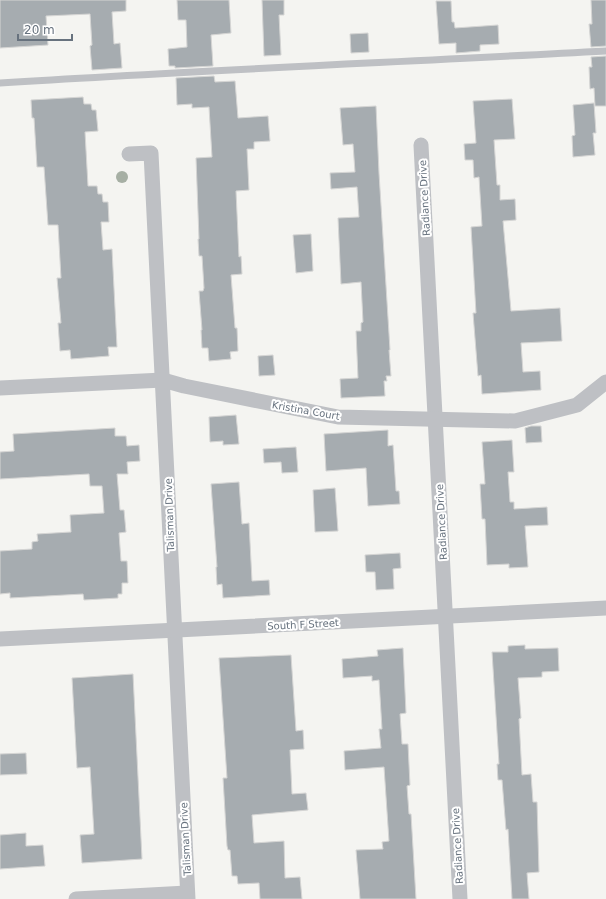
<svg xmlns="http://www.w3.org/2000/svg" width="606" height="899" font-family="'DejaVu Sans',sans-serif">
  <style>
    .building { fill: #a6acb0; stroke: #d5d5d4 }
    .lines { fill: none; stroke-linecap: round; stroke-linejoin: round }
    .lane { stroke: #bec0c4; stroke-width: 7 }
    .street { stroke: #bec0c4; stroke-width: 15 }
    .tree { fill: #a6afa4 }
    .labels { text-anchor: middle; stroke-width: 4; stroke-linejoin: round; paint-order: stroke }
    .street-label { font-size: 10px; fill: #67727e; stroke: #fff }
  </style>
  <rect width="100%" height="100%" fill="#f4f4f1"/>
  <g class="building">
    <path d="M 0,0 L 126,0 L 126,11 L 112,12 L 114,44 L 120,43 L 122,68 L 92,70 L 90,46 L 92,45 L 90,14 L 46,16 L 48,45 L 0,48 Z"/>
    <path d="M 177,0 L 229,0 L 231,33 L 211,35 L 213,66 L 175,68 L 175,66 L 169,66 L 168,49 L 187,47 L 186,20 L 178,20 Z"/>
    <path d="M 262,0 L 284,0 L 284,15 L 279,15 L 281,55 L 264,56 Z"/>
    <path d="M 591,0 L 606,0 L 606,46 L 591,47 L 589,24 L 592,24 Z"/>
    <path d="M 436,1 L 451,1 L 452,22 L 454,22 L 455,28 L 498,25 L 499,44 L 480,45 L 480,51 L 456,53 L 456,43 L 439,44 Z"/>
    <path d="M 368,33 L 369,52 L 351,53 L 350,34 Z"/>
    <path d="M 606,56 L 606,106 L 595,106 L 594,88 L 590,89 L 589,67 L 592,67 L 591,57 Z"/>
    <path d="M 214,76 L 215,82 L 235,81 L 238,118 L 268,116 L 270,141 L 254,142 L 254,149 L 247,149 L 249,190 L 236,191 L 239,257 L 241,256 L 242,274 L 231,275 L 235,328 L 237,328 L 238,351 L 230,352 L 231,359 L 209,361 L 208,348 L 202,348 L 201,330 L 202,330 L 199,291 L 203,291 L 204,288 L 202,256 L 199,256 L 198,239 L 199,239 L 196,158 L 212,157 L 209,107 L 192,108 L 192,104 L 177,105 L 176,78 Z"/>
    <path d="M 83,97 L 84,104 L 91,104 L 92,110 L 96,110 L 98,131 L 85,132 L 88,186 L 97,186 L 98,194 L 102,194 L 103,202 L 108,202 L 109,222 L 101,222 L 103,250 L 112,249 L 117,347 L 108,347 L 109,356 L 71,359 L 70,350 L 60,351 L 58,323 L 61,323 L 57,278 L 61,278 L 58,225 L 48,225 L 44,167 L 37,167 L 34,118 L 32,118 L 31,100 Z"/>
    <path d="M 512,99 L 515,139 L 494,140 L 497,185 L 500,185 L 500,200 L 515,199 L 516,220 L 503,221 L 511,311 L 560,308 L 562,341 L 521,343 L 523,372 L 540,371 L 541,390 L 482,394 L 481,375 L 478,376 L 473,313 L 476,313 L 471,227 L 482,226 L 479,177 L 474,178 L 473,160 L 465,160 L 464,144 L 476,143 L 473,101 Z"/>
    <path d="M 594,103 L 596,133 L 593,133 L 595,155 L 573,157 L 572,136 L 575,135 L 573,105 Z"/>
    <path d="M 376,106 L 379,173 L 390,350 L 389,350 L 391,376 L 386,376 L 387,381 L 384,381 L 385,396 L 341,398 L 340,379 L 358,378 L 356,331 L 361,331 L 361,323 L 363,322 L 361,282 L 341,284 L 338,218 L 359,217 L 357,187 L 331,189 L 330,173 L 355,172 L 353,144 L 343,145 L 340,108 Z"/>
    <path d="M 311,234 L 313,271 L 296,273 L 293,235 Z"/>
    <path d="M 273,355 L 275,375 L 259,376 L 258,356 Z"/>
    <path d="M 236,415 L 239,444 L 223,445 L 223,441 L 210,442 L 209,417 Z"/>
    <path d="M 531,426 L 541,426 L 542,442 L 526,443 L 525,428 Z"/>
    <path d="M 115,428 L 115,436 L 126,436 L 127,446 L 139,445 L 140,461 L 127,462 L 128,474 L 117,474 L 120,510 L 124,510 L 126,532 L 119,533 L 121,561 L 127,561 L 128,583 L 122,583 L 122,594 L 118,594 L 118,598 L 84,600 L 83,594 L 10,598 L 10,593 L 0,594 L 0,551 L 32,549 L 32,542 L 38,541 L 37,534 L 71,532 L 70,515 L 104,513 L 102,486 L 90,486 L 89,474 L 0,479 L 0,452 L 14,451 L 13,434 Z"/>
    <path d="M 388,430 L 388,446 L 393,445 L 396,491 L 399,491 L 400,504 L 368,506 L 366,468 L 326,471 L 324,434 Z"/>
    <path d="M 512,440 L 514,472 L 508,472 L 510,502 L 514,502 L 514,509 L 547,507 L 548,525 L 525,526 L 528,567 L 509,568 L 509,564 L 487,565 L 485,519 L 482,519 L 480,484 L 485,484 L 482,442 Z"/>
    <path d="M 296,447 L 298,472 L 282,473 L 281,462 L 264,463 L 263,449 Z"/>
    <path d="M 239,482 L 242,524 L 249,523 L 252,581 L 269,580 L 270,595 L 223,598 L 222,584 L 217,585 L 216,567 L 217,567 L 211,484 Z"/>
    <path d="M 335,488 L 338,531 L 315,532 L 313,490 Z"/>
    <path d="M 400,553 L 401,568 L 393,569 L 394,589 L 376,590 L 375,572 L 366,572 L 365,555 Z"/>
    <path d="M 525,645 L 525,649 L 558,648 L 559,671 L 542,672 L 542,677 L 518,678 L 521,718 L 519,719 L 522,775 L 531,774 L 533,802 L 537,802 L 539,872 L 527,873 L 529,899 L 512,899 L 508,829 L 506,830 L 502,780 L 498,780 L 497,764 L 499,764 L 492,652 L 508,652 L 508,646 Z"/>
    <path d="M 403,648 L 406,713 L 400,714 L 402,744 L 408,744 L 410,785 L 407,786 L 409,814 L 411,814 L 416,899 L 360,899 L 356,850 L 383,849 L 382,842 L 389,841 L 384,767 L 345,770 L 344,751 L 381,748 L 379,729 L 382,729 L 379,680 L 372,681 L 372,676 L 343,678 L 342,659 L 378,656 L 377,650 Z"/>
    <path d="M 291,655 L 296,731 L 303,730 L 304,749 L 290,750 L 292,794 L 306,793 L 308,810 L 252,815 L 254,843 L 284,841 L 285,878 L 300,877 L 302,899 L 260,899 L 259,883 L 238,884 L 237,876 L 232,876 L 230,850 L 228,850 L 227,846 L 223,778 L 227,778 L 219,658 Z"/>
    <path d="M 133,674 L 142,859 L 82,863 L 80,835 L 94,834 L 90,767 L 77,768 L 72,678 Z"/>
    <path d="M 26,753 L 27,774 L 0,775 L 0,754 Z"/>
    <path d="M 26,833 L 26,846 L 43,845 L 45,866 L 0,869 L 0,835 Z"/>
  </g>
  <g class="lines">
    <path class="lane" d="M 0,83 C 202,70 404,62 606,51"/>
    <g class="street">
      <path d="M 421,145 L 460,899"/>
      <path d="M 129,154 L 151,153 L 188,899"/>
      <path d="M 0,388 L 163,380 L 184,386 L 338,417 L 515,421 L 577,405 L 606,382"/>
      <path d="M 0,639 L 606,608"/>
      <path d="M 76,899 L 187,893"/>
    </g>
  </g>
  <circle class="tree" cx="122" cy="177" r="6"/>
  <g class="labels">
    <g class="street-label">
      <text transform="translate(424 198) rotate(-93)" y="4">Radiance Drive</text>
      <text transform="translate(306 410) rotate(10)" y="4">Kristina Court</text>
      <text transform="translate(169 515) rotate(-92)" y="4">Talisman Drive</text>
      <text transform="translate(441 522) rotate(-93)" y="4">Radiance Drive</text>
      <text transform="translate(303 624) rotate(-3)" y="4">South F Street</text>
      <text transform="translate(185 839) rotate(-93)" y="4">Talisman Drive</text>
      <text transform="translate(457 846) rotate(-93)" y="4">Radiance Drive</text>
    </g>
  </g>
  <path d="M18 34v6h54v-6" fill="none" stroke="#67727e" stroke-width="2"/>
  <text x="24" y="34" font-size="12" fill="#67727e" stroke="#ffffff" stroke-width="3" paint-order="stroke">20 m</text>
</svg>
